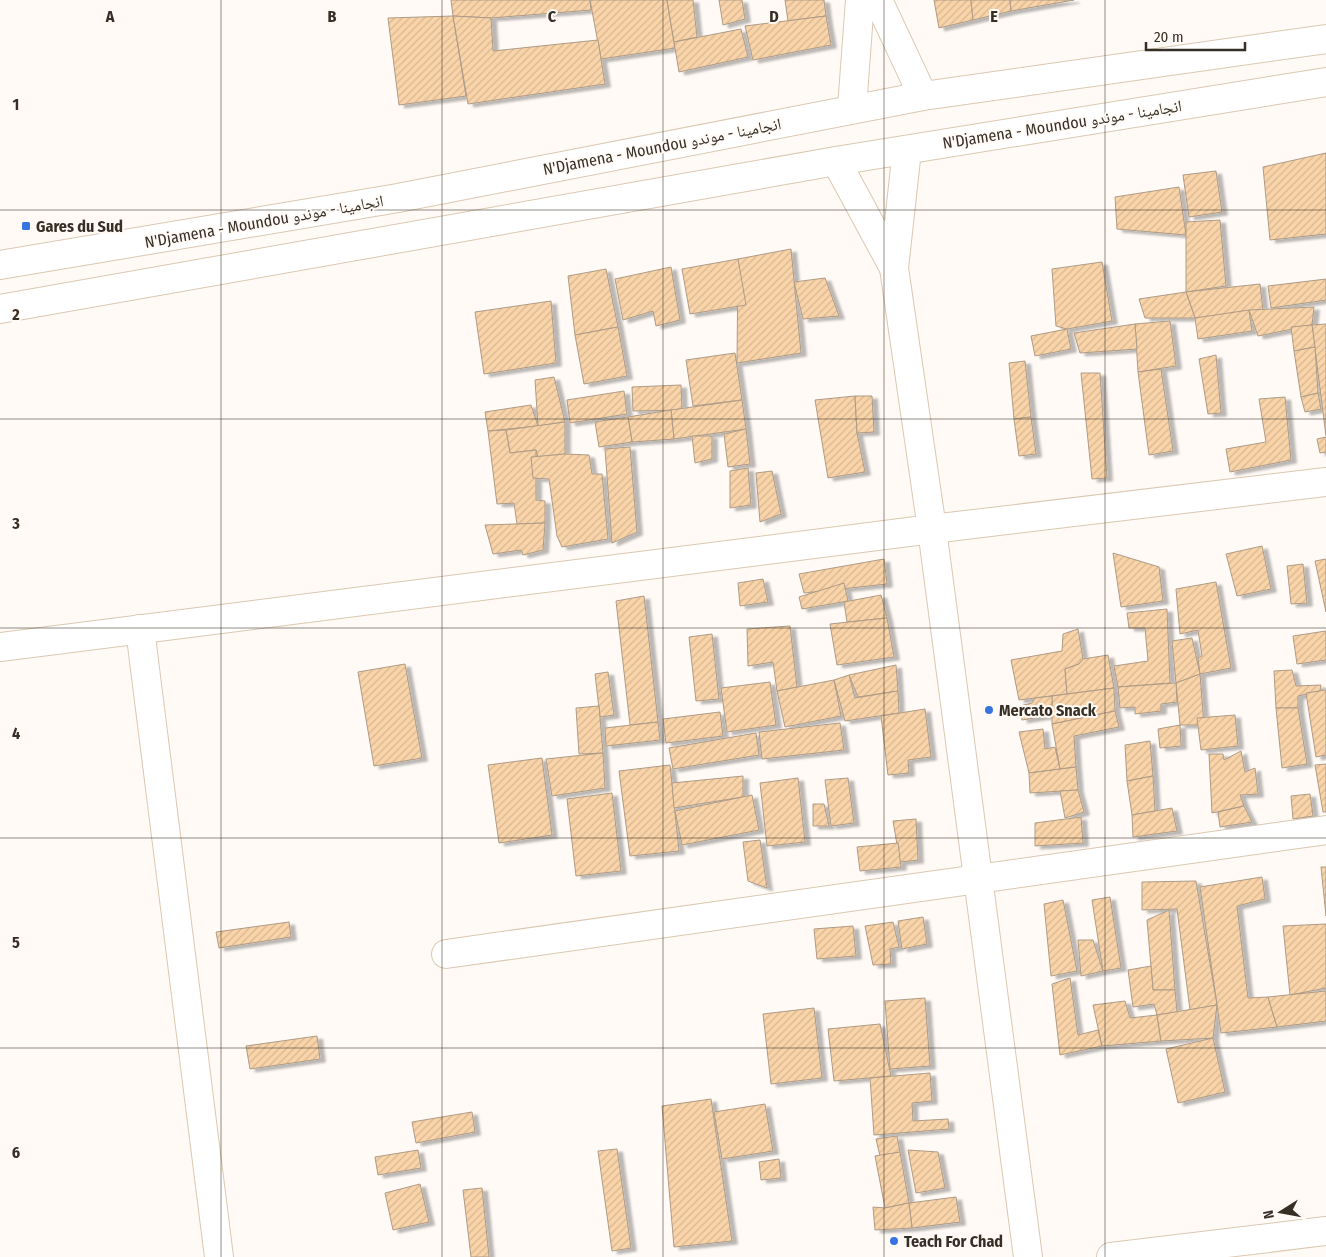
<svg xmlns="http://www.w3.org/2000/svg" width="1326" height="1257" font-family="'Fira Sans Condensed','Noto Naskh Arabic',sans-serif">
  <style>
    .building { fill: url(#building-hatch); stroke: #ae9b86; filter: url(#shadow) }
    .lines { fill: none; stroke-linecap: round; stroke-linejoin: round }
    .minor-casing { stroke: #dbc8b1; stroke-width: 30 }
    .major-casing { stroke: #dbc8b1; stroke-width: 30 }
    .minor { stroke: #fff; stroke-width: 28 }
    .major { stroke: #fff; stroke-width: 28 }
    .grid { fill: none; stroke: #362f26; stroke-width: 1; stroke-opacity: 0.55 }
    .poi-dot { fill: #3873e2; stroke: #fffaf6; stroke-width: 2 }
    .labels { text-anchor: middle; stroke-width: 4; stroke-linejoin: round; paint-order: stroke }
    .street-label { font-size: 16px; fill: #362f26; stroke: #fffaf6 }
    .poi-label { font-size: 16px; font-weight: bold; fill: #362f26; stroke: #fffaf6; text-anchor: start }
    .grid-label { font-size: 16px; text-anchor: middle; font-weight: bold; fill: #362f26; stroke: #fffaf6; stroke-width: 4; stroke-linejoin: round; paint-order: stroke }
  </style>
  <defs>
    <pattern id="building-hatch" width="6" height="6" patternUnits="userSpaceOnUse" patternTransform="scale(1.25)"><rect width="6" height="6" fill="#fad4a9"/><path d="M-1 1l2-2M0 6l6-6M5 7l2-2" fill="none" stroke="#d7b691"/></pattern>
    <filter id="shadow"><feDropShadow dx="5.5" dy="3" stdDeviation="1" flood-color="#0004"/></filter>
  </defs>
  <rect width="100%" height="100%" fill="#fffaf6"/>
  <g class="building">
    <path d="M 451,0 L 590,0 L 591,10 L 491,18 L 453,16 Z"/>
    <path d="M 590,0 L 667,0 L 675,48 L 601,59 Z"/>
    <path d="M 667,0 L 693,0 L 697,37 L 674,42 Z"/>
    <path d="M 719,0 L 742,0 L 745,19 L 723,25 Z"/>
    <path d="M 785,0 L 824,0 L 826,16 L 788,21 Z"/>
    <path d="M 934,0 L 971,0 L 973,20 L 939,28 Z"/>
    <path d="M 971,0 L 1010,0 L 1011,11 L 973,20 Z"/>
    <path d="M 1010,0 L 1074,0 L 1011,11 Z"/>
    <path d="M 453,16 L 466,96 L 399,105 L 388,18 Z"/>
    <path d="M 453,16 L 491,18 L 493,51 L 598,40 L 605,84 L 468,104 Z"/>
    <path d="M 826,16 L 831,45 L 753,60 L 745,26 Z"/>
    <path d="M 741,29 L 748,57 L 679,72 L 674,42 Z"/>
    <path d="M 1326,153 L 1326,234 L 1270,240 L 1263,167 Z"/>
    <path d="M 1216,171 L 1222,212 L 1189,217 L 1183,175 Z"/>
    <path d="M 1179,187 L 1186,235 L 1117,229 L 1115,197 Z"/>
    <path d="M 1220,220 L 1226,286 L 1186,292 L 1186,222 Z"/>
    <path d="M 791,249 L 801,353 L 737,363 L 738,259 Z"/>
    <path d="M 738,259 L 746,305 L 690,314 L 682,269 Z"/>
    <path d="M 1102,262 L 1112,321 L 1067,329 L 1056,326 L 1052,269 Z"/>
    <path d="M 671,267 L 680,320 L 656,326 L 653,311 L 623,320 L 615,279 Z"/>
    <path d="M 606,269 L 618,327 L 575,335 L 568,276 Z"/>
    <path d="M 825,278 L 839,316 L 803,319 L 794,282 Z"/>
    <path d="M 1326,279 L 1326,300 L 1271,308 L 1268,286 Z"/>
    <path d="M 1260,284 L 1263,311 L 1195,318 L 1186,292 Z"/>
    <path d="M 1186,292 L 1195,318 L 1145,318 L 1139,299 Z"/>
    <path d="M 551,301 L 556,363 L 484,374 L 475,312 Z"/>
    <path d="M 1314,307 L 1312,325 L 1258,336 L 1249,310 Z"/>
    <path d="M 1249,310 L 1252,331 L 1198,339 L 1195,318 Z"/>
    <path d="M 1170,321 L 1176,366 L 1138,372 L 1135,324 Z"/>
    <path d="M 1135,324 L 1137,349 L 1080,353 L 1074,333 Z"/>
    <path d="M 1326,324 L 1326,436 L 1312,325 Z"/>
    <path d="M 1312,325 L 1315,347 L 1294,351 L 1291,327 Z"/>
    <path d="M 618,327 L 627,376 L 584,384 L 575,335 Z"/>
    <path d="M 1067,329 L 1071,349 L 1035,356 L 1031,336 Z"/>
    <path d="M 1315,347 L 1318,393 L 1301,397 L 1294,351 Z"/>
    <path d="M 735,353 L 742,400 L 693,406 L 686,360 Z"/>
    <path d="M 1216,355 L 1221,413 L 1208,414 L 1199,359 Z"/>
    <path d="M 1025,361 L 1031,417 L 1014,419 L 1009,363 Z"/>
    <path d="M 1161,369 L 1173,451 L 1149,455 L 1138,372 Z"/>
    <path d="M 1081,373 L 1100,373 L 1107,478 L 1092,479 Z"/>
    <path d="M 554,377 L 565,422 L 538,426 L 535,380 Z"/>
    <path d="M 681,385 L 682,410 L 633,411 L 632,387 Z"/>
    <path d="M 624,391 L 627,414 L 570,423 L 567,400 Z"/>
    <path d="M 1318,393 L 1321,409 L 1305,412 L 1301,397 Z"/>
    <path d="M 855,396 L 857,433 L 865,472 L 828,478 L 815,400 Z"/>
    <path d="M 855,396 L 872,396 L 874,432 L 857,433 Z"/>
    <path d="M 1285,397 L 1291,460 L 1230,472 L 1226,449 L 1266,442 L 1259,399 Z"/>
    <path d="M 742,400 L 746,429 L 674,439 L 671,410 Z"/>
    <path d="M 531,405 L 538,426 L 488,431 L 485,412 Z"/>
    <path d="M 671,410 L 674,439 L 632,442 L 628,417 Z"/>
    <path d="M 628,417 L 632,442 L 599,447 L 595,422 Z"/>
    <path d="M 1031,417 L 1036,454 L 1019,456 L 1014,419 Z"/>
    <path d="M 565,422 L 565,454 L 538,457 L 536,450 L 510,453 L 506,430 Z"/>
    <path d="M 746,429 L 750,464 L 728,467 L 724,434 Z"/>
    <path d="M 506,430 L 510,453 L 536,450 L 536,500 L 545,501 L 545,523 L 517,524 L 514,503 L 497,504 L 488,431 Z"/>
    <path d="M 692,436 L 712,436 L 712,459 L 695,463 Z"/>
    <path d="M 1326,437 L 1326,452 L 1320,453 L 1317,439 Z"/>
    <path d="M 630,447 L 637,532 L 612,543 L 605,449 Z"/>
    <path d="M 565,454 L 589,455 L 592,474 L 602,474 L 608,539 L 562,547 L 557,536 L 549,479 L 533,478 L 531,457 Z"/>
    <path d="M 748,468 L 751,505 L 730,508 L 730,471 Z"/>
    <path d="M 772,471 L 781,514 L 760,522 L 756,473 Z"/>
    <path d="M 545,523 L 543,550 L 523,555 L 521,550 L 493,554 L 485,525 Z"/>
    <path d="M 1262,546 L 1271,589 L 1237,596 L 1226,554 Z"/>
    <path d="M 1113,553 L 1159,567 L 1163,601 L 1121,607 Z"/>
    <path d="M 884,559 L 887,584 L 804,593 L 799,574 Z"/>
    <path d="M 1326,559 L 1326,612 L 1315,561 Z"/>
    <path d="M 1303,564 L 1307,603 L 1291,604 L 1287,566 Z"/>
    <path d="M 763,579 L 768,602 L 740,606 L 738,583 Z"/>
    <path d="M 1216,582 L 1231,668 L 1200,674 L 1198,658 L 1202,656 L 1198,630 L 1180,634 L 1176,589 Z"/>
    <path d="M 844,583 L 848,601 L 802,609 L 799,597 Z"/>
    <path d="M 881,595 L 887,618 L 847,622 L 844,602 Z"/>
    <path d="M 644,596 L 658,722 L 630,725 L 616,601 Z"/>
    <path d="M 1167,609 L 1170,683 L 1118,687 L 1114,666 L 1148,661 L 1145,628 L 1129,628 L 1127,613 Z"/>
    <path d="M 887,618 L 894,657 L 837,665 L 830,624 Z"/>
    <path d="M 790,626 L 797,687 L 777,691 L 773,662 L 748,666 L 747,629 Z"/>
    <path d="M 1078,629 L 1083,659 L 1079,664 L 1065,669 L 1067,694 L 1019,700 L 1011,660 L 1062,651 L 1063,634 Z"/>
    <path d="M 1326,631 L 1326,660 L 1297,664 L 1293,636 Z"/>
    <path d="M 712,634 L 719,699 L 696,701 L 689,637 Z"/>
    <path d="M 1192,638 L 1200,674 L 1176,683 L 1172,641 Z"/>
    <path d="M 1108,655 L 1114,688 L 1067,694 L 1065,669 L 1079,664 L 1083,659 Z"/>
    <path d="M 405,664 L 422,758 L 374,766 L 358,672 Z"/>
    <path d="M 896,665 L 898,691 L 858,697 L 849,675 Z"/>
    <path d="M 1292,670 L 1296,686 L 1321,685 L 1320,691 L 1298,696 L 1298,708 L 1276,708 L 1274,671 Z"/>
    <path d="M 608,672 L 614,715 L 600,717 L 595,674 Z"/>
    <path d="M 1200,674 L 1204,725 L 1180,725 L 1176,683 Z"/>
    <path d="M 849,675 L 855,698 L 898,691 L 899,713 L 845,721 L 834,680 Z"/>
    <path d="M 834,680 L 841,716 L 785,727 L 777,691 Z"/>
    <path d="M 770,682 L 776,725 L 727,732 L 721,688 Z"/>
    <path d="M 1176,683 L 1177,702 L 1161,704 L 1161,711 L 1135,714 L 1135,707 L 1120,708 L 1118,687 Z"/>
    <path d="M 1114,688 L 1115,711 L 1052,724 L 1052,696 Z"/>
    <path d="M 1326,690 L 1326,755 L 1316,757 L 1306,693 Z"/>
    <path d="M 1052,696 L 1052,715 L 1022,720 L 1020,706 L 1032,703 L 1035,698 Z"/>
    <path d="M 599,706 L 603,753 L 579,754 L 576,708 Z"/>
    <path d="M 1276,708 L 1298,708 L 1307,764 L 1282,768 Z"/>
    <path d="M 925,709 L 931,757 L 908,760 L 909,773 L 888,775 L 881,716 Z"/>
    <path d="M 1115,711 L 1119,727 L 1074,736 L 1076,767 L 1060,769 L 1052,724 Z"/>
    <path d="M 720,712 L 723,736 L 666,743 L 663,719 Z"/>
    <path d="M 1235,715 L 1238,746 L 1201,750 L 1197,718 Z"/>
    <path d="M 658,722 L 660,740 L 606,746 L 605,728 Z"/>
    <path d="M 840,723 L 844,750 L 762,759 L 759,732 Z"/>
    <path d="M 1180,725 L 1181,746 L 1160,748 L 1158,729 Z"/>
    <path d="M 1043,729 L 1045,749 L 1055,747 L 1060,769 L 1029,773 L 1019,732 Z"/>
    <path d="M 756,733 L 759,755 L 673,769 L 669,748 Z"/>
    <path d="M 1150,741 L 1153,776 L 1127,781 L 1125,745 Z"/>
    <path d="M 1241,751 L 1245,772 L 1255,768 L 1258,794 L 1240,795 L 1244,806 L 1212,813 L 1209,754 L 1223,754 L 1224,760 Z"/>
    <path d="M 603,753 L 605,788 L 552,796 L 546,759 Z"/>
    <path d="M 542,758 L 552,835 L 499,843 L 488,765 Z"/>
    <path d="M 1326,764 L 1326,812 L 1323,812 L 1315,765 Z"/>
    <path d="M 670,765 L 679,851 L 630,856 L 619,771 Z"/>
    <path d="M 1076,767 L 1078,790 L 1030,793 L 1029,773 Z"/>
    <path d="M 743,776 L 743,797 L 674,808 L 672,783 Z"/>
    <path d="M 1153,776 L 1155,811 L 1132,815 L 1127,781 Z"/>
    <path d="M 798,778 L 805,842 L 767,846 L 760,783 Z"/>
    <path d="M 848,778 L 854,823 L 831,826 L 825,780 Z"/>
    <path d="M 1078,790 L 1084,812 L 1065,818 L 1060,791 Z"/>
    <path d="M 612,793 L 621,871 L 576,876 L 567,799 Z"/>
    <path d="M 1310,794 L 1313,816 L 1293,819 L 1291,796 Z"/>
    <path d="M 752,795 L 759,830 L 682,845 L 675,811 Z"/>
    <path d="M 813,804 L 824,804 L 829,826 L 813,826 Z"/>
    <path d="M 1244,806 L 1252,822 L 1220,827 L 1218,812 Z"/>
    <path d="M 1172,808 L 1177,831 L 1133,837 L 1132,815 Z"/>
    <path d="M 1081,817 L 1083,843 L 1035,846 L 1035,823 Z"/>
    <path d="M 916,819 L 918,860 L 900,862 L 893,821 Z"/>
    <path d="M 760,840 L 767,888 L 748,881 L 743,842 Z"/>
    <path d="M 898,843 L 901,867 L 860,871 L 857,847 Z"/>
    <path d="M 1321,867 L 1326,867 L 1326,916 Z"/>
    <path d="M 1262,877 L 1265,899 L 1237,906 L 1248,998 L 1268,997 L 1277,1027 L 1221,1033 L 1200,887 Z"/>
    <path d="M 1196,881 L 1217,1005 L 1190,1010 L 1177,909 L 1142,910 L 1142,882 Z"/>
    <path d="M 1110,897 L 1121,968 L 1103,971 L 1092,900 Z"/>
    <path d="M 1063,900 L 1077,971 L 1051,976 L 1044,904 Z"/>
    <path d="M 1169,910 L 1175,990 L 1153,990 L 1147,920 Z"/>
    <path d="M 923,917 L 927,944 L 902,949 L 898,921 Z"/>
    <path d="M 289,922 L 291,937 L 219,948 L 216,932 Z"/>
    <path d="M 893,922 L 899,947 L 890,949 L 891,964 L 873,965 L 865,926 Z"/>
    <path d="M 1326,924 L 1326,988 L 1290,995 L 1283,926 Z"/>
    <path d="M 853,926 L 856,956 L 817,959 L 814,929 Z"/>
    <path d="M 1078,940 L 1093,940 L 1103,971 L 1081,976 Z"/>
    <path d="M 1151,966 L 1153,990 L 1175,990 L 1177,1012 L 1157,1015 L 1154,1004 L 1133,1007 L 1128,970 Z"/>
    <path d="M 1070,978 L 1078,1035 L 1098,1030 L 1102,1046 L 1060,1055 L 1052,984 Z"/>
    <path d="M 1326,991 L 1326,1021 L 1277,1027 L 1268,997 Z"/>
    <path d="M 925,998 L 930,1066 L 890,1069 L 885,1001 Z"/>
    <path d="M 1125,1001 L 1130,1018 L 1157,1015 L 1161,1041 L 1102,1046 L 1093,1005 Z"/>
    <path d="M 1217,1005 L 1213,1038 L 1161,1041 L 1157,1015 Z"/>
    <path d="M 814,1008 L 822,1078 L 771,1084 L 763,1014 Z"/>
    <path d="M 880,1024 L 891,1076 L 834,1081 L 828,1029 Z"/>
    <path d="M 317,1036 L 320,1059 L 250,1069 L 246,1046 Z"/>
    <path d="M 1213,1038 L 1225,1092 L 1178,1103 L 1166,1049 Z"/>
    <path d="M 930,1073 L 932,1101 L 912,1103 L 913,1121 L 948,1119 L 949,1129 L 874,1135 L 870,1078 Z"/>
    <path d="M 711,1099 L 732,1241 L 674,1247 L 662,1106 Z"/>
    <path d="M 765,1104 L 773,1151 L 722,1159 L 714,1112 Z"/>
    <path d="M 472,1112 L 475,1132 L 416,1143 L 412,1122 Z"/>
    <path d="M 897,1136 L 900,1152 L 880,1156 L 876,1139 Z"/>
    <path d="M 617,1149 L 631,1248 L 612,1251 L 598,1151 Z"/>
    <path d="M 418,1150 L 421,1168 L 378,1175 L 375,1157 Z"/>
    <path d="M 908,1150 L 938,1152 L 945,1188 L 916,1193 Z"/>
    <path d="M 900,1152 L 909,1203 L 885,1208 L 875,1156 Z"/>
    <path d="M 779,1159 L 781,1178 L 761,1180 L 759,1162 Z"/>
    <path d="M 420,1184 L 429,1222 L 393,1230 L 385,1193 Z"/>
    <path d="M 482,1188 L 489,1257 L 471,1257 L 463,1190 Z"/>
    <path d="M 956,1197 L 960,1222 L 912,1228 L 909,1203 Z"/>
    <path d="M 909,1203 L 912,1228 L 875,1230 L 873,1207 L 885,1208 Z"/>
  </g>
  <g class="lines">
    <defs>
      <g id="minor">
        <path d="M 878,0 L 923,96"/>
        <path d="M 852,108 L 860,0"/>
        <path d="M 907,150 L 894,268 L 932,529 L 1028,1257"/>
        <path d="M 836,161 L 894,268"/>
        <path d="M 140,629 L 219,1257"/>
        <path d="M 0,647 L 932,529 L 1326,482"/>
        <path d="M 446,954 L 1326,830"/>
        <path d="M 1111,1257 L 1326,1231"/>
      </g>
      <g id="major">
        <path d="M 0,265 L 398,198 L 923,96 L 1326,39"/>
        <path d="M 0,309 L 836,161 L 1326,82"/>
      </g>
    </defs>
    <use href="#minor" class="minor-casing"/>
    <use href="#major" class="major-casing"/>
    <use href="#minor" class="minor"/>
    <use href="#major" class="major"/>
  </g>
  <path class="grid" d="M 221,0 L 221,1257M 442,0 L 442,1257M 663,0 L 663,1257M 884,0 L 884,1257M 1105,0 L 1105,1257M 0,210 L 1326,210M 0,419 L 1326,419M 0,628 L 1326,628M 0,838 L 1326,838M 0,1048 L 1326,1048"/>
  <g class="poi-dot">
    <rect x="21" y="221" width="10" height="10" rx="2.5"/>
    <circle cx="989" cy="710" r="5"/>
    <circle cx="894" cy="1241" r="5"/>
  </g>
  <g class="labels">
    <g class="street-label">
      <text transform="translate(1062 124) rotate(-9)" y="6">N'Djamena - Moundou انجامينا - موندو</text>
      <text transform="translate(662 146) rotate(-11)" y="6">N'Djamena - Moundou انجامينا - موندو</text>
      <text transform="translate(264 221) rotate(-10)" y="6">N'Djamena - Moundou انجامينا - موندو</text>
    </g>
    <g class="poi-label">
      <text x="36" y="232">Gares du Sud</text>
      <text x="999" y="716">Mercato Snack</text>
      <text x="904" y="1247">Teach For Chad</text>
    </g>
  </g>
  <g class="grid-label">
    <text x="110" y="22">A</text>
    <text x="332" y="22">B</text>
    <text x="552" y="22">C</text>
    <text x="774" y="22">D</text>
    <text x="994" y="22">E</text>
    <text x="16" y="110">1</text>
    <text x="16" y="320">2</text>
    <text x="16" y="529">3</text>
    <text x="16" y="739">4</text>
    <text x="16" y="948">5</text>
    <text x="16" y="1158">6</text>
  </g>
  <g transform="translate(1281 1212) rotate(259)" stroke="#fffaf6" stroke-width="4" paint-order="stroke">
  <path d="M0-4L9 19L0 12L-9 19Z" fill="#362f26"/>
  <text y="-8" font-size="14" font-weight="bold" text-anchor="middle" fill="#362f26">N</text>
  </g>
  <path d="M1146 42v8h99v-8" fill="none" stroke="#362f26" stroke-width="2.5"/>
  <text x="1154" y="42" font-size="15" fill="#362f26" stroke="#fffaf6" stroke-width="4" paint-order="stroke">20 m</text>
</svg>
